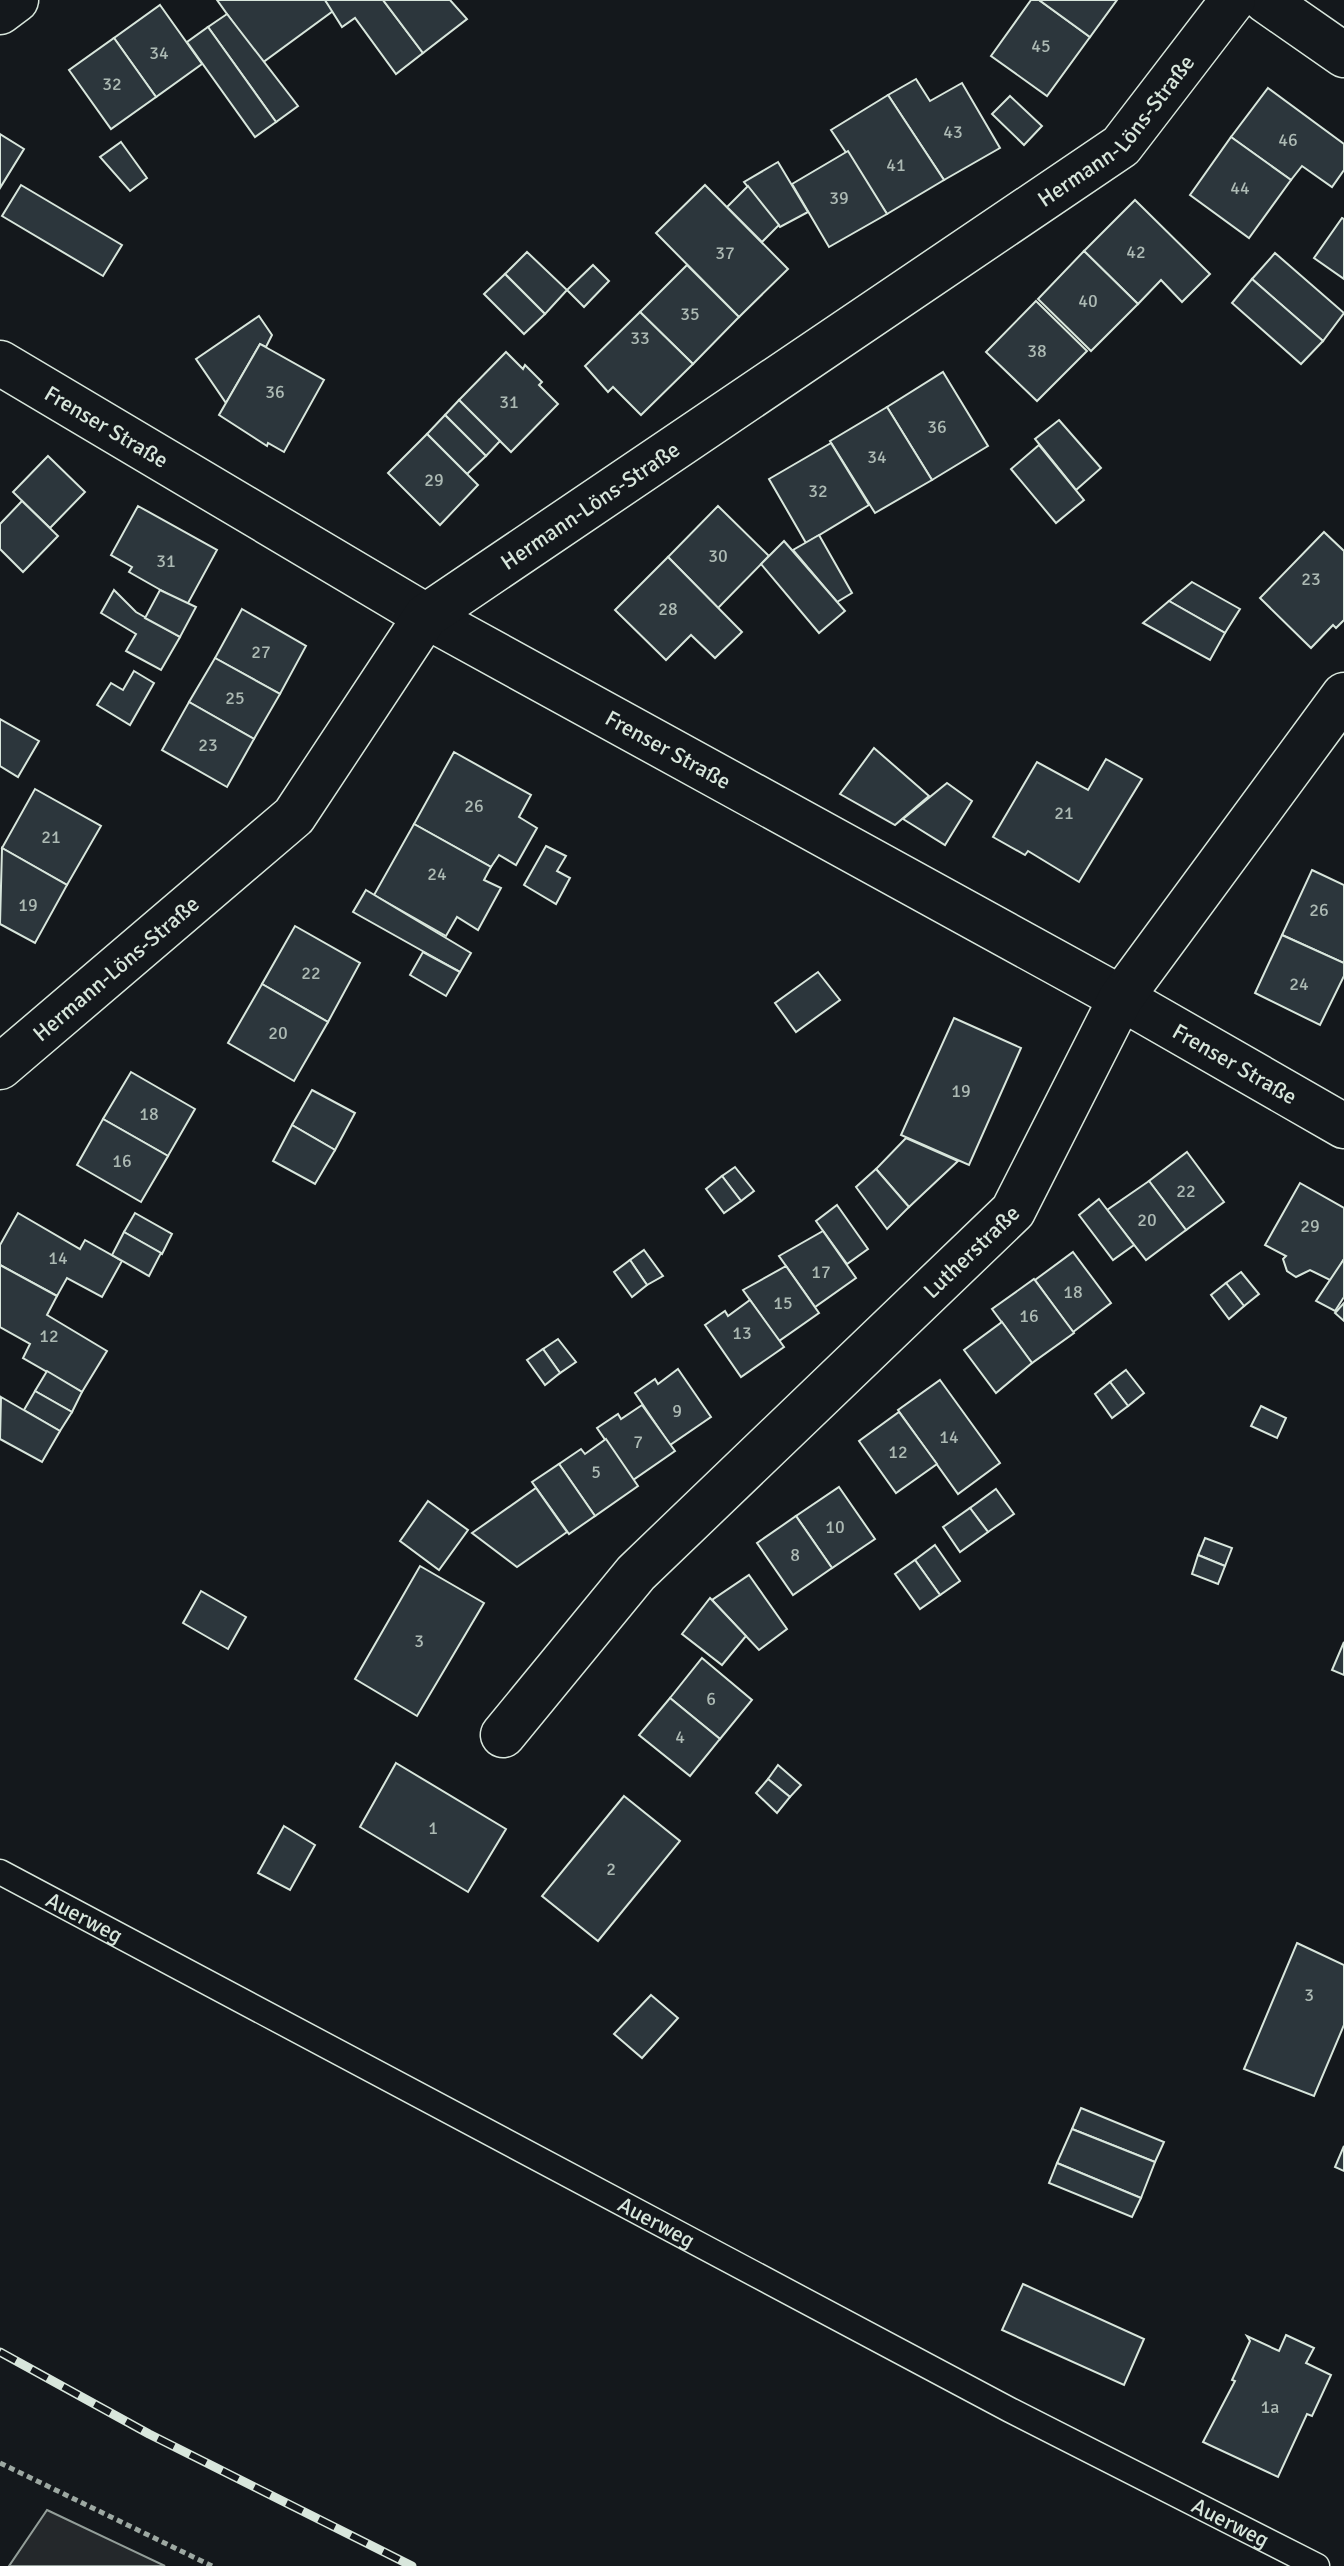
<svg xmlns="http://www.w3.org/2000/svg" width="1344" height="2566" font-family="Signika,sans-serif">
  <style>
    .parking { fill: #24282b; stroke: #939e99; stroke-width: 2 }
    .building { fill: #2c363c; stroke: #d8e6dc; stroke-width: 2 }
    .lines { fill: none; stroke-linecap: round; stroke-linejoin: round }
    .service-casing { stroke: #d8e6dc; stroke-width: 27 }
    .minor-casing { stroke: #d8e6dc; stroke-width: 47 }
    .path { stroke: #9da8a2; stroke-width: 5; stroke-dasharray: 6 4; stroke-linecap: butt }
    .service { stroke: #14181c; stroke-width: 24 }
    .minor { stroke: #14181c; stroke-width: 44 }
    .rail-casing { stroke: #d8e6dc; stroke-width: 9 }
    .rail { stroke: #14181c; stroke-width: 6; stroke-dasharray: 18; stroke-linecap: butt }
    .labels { text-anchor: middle; stroke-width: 6; stroke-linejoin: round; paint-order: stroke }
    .number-label { font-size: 18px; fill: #adbab4 }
    .street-label { font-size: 22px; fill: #d8e6dc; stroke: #14181c }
  </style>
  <rect width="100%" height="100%" fill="#14181c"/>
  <path class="parking" d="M 47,2510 L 165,2566 L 9,2566 Z"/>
  <g class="building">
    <path d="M 217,0 L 325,0 L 333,11 L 262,63 Z"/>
    <path d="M 325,0 L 383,0 L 423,53 L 396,74 L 355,18 L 342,27 Z"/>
    <path d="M 383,0 L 450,0 L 467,19 L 423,53 Z"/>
    <path d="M 1031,0 L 1039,0 L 1090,37 L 1047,96 L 991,56 Z"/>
    <path d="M 1039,0 L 1117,0 L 1090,37 Z"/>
    <path d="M 160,5 L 202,64 L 156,97 L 114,38 Z"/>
    <path d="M 227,14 L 298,106 L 276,122 L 208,27 Z"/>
    <path d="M 208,27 L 276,122 L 255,137 L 187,42 Z"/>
    <path d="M 114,38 L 156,97 L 111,129 L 69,70 Z"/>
    <path d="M 916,79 L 930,101 L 962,83 L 1000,148 L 944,180 L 888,95 Z"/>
    <path d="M 1268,88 L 1344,144 L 1344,170 L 1332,187 L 1302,166 L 1291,180 L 1231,137 Z"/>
    <path d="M 888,95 L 944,180 L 887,214 L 831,130 Z"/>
    <path d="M 1010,96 L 1042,126 L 1024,145 L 992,114 Z"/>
    <path d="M 0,134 L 24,149 L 0,188 Z"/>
    <path d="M 1231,137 L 1291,180 L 1249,238 L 1190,195 Z"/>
    <path d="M 121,142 L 147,178 L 130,191 L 100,157 Z"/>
    <path d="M 848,151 L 887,214 L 829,247 L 792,184 Z"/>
    <path d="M 778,162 L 808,212 L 780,227 L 744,182 Z"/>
    <path d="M 21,185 L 122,245 L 103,276 L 2,216 Z"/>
    <path d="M 705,185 L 788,269 L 739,317 L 656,233 Z"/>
    <path d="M 748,186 L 779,225 L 762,242 L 727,207 Z"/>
    <path d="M 1135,200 L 1210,274 L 1182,302 L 1161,280 L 1138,304 L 1084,251 Z"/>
    <path d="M 1342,218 L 1344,219 L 1344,279 L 1314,258 Z"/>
    <path d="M 1084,251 L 1138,304 L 1091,351 L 1038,299 Z"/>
    <path d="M 527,252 L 567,290 L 545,314 L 505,274 Z"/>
    <path d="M 1275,253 L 1344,313 L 1323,341 L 1252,279 Z"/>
    <path d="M 593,265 L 609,281 L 584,307 L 567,290 Z"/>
    <path d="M 687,265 L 739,317 L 693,364 L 640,312 Z"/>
    <path d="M 505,274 L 545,314 L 524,334 L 484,294 Z"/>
    <path d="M 1252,279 L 1323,341 L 1301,364 L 1232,303 Z"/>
    <path d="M 1036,301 L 1087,351 L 1037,401 L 986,352 Z"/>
    <path d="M 640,312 L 693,364 L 641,415 L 613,387 L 608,392 L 585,366 Z"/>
    <path d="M 259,316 L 272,335 L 266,347 L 260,344 L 226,403 L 196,359 Z"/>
    <path d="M 260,344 L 324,380 L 284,452 L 268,443 L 267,446 L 219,415 Z"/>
    <path d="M 506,352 L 523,369 L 525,365 L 542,382 L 539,385 L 558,404 L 511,452 L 459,400 Z"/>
    <path d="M 943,372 L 988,446 L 932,480 L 887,407 Z"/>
    <path d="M 459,400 L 500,441 L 486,456 L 445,415 Z"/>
    <path d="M 887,407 L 932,480 L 875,513 L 830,441 Z"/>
    <path d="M 445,415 L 486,456 L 467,474 L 427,434 Z"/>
    <path d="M 1059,420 L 1101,468 L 1076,490 L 1035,439 Z"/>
    <path d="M 427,434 L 478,485 L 440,525 L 388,473 Z"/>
    <path d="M 831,443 L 869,505 L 806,543 L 769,479 Z"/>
    <path d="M 1039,445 L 1084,500 L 1056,523 L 1011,469 Z"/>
    <path d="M 48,456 L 85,492 L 50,528 L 13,492 Z"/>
    <path d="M 22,501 L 58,536 L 23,572 L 0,549 L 0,524 Z"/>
    <path d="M 138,506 L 217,550 L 187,605 L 129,572 L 132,567 L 111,555 Z"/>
    <path d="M 718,506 L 769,556 L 718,608 L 668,557 Z"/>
    <path d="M 1324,532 L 1344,551 L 1344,620 L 1336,628 L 1333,625 L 1311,648 L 1260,598 Z"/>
    <path d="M 819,535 L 852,593 L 837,602 L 793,550 Z"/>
    <path d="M 784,541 L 845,611 L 819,633 L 761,564 Z"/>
    <path d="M 668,557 L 742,632 L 715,658 L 691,635 L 666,660 L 615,610 Z"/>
    <path d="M 1192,582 L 1240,609 L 1225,633 L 1169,601 Z"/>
    <path d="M 114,590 L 136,612 L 180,637 L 161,670 L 126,651 L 136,634 L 101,613 Z"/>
    <path d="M 160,590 L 196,607 L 180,637 L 145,618 Z"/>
    <path d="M 1169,601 L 1225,633 L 1210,660 L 1143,623 Z"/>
    <path d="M 242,609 L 306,646 L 280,694 L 215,658 Z"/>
    <path d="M 215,658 L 280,694 L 254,739 L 189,702 Z"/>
    <path d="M 134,671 L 154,683 L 130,725 L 97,705 L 111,683 L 123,690 Z"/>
    <path d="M 189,702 L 254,739 L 227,787 L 162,750 Z"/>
    <path d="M 0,719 L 39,741 L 18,777 L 0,766 Z"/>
    <path d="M 874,748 L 929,796 L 895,825 L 840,794 Z"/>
    <path d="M 454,752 L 531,795 L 519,817 L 537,828 L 516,865 L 499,855 L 491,867 L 414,824 Z"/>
    <path d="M 1106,759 L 1142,779 L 1079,882 L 1028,851 L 1025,855 L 993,837 L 1037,762 L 1088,790 Z"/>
    <path d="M 947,783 L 972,801 L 945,845 L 903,819 Z"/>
    <path d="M 35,789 L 101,826 L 67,885 L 2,848 Z"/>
    <path d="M 414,824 L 491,867 L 484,880 L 501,888 L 478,930 L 457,917 L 446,936 L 374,895 Z"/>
    <path d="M 546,846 L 566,856 L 557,871 L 570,878 L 556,904 L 524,885 Z"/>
    <path d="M 2,848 L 67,885 L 35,943 L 0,924 Z"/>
    <path d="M 1312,870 L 1344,885 L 1344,963 L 1282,935 Z"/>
    <path d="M 366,890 L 471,953 L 460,972 L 353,912 Z"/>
    <path d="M 295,926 L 360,963 L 328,1022 L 262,984 Z"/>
    <path d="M 1282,935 L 1344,963 L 1344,976 L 1320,1025 L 1255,993 Z"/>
    <path d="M 423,952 L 460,972 L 446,996 L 410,975 Z"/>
    <path d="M 818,972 L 840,1000 L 796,1032 L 775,1003 Z"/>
    <path d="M 262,984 L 328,1022 L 294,1081 L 228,1043 Z"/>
    <path d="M 954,1018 L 1021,1048 L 969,1165 L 901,1135 Z"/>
    <path d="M 131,1072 L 195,1109 L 168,1156 L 103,1119 Z"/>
    <path d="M 312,1090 L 355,1113 L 335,1150 L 292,1125 Z"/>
    <path d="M 103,1119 L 168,1156 L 141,1202 L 77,1165 Z"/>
    <path d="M 292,1125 L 335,1150 L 315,1184 L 273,1161 Z"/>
    <path d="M 906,1138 L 958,1161 L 909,1207 L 876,1169 Z"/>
    <path d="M 1187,1152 L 1224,1202 L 1186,1230 L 1149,1181 Z"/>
    <path d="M 735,1167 L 754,1191 L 741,1201 L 722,1176 Z"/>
    <path d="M 876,1169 L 909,1207 L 887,1229 L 856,1187 Z"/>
    <path d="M 722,1176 L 741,1201 L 724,1213 L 706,1189 Z"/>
    <path d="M 1149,1181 L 1186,1230 L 1146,1260 L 1107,1210 Z"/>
    <path d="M 1300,1183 L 1344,1208 L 1344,1259 L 1332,1281 L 1310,1270 L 1296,1277 L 1287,1271 L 1283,1259 L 1286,1256 L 1265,1245 Z"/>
    <path d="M 1099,1199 L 1134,1245 L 1113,1260 L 1079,1215 Z"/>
    <path d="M 837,1205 L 868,1249 L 847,1264 L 816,1221 Z"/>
    <path d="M 18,1213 L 80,1249 L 85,1240 L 122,1261 L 102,1297 L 67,1278 L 57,1296 L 0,1265 L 0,1245 Z"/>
    <path d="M 135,1213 L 172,1234 L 162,1254 L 124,1232 Z"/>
    <path d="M 823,1231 L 856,1278 L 815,1307 L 779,1256 Z"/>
    <path d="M 124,1232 L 161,1253 L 149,1276 L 112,1255 Z"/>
    <path d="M 644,1250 L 663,1276 L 647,1285 L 630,1260 Z"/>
    <path d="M 1073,1252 L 1111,1303 L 1073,1332 L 1035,1280 Z"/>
    <path d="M 1344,1259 L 1344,1297 L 1335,1311 L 1316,1301 Z"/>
    <path d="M 630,1260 L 647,1285 L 632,1297 L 614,1272 Z"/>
    <path d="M 0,1265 L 57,1296 L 47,1315 L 107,1351 L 82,1392 L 23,1358 L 30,1344 L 0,1327 Z"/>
    <path d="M 786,1266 L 819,1313 L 779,1341 L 743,1290 Z"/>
    <path d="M 1241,1272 L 1259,1294 L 1244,1306 L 1226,1283 Z"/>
    <path d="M 1034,1279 L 1074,1333 L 1032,1363 L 992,1309 Z"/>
    <path d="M 1226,1283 L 1244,1306 L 1229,1319 L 1211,1295 Z"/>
    <path d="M 750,1300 L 784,1347 L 741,1377 L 705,1325 L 725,1311 L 728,1316 Z"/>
    <path d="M 1344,1303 L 1344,1321 L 1335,1313 Z"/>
    <path d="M 1002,1322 L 1032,1363 L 996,1393 L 964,1350 Z"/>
    <path d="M 558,1339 L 576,1362 L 560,1373 L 543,1349 Z"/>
    <path d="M 543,1349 L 560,1373 L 545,1385 L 527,1360 Z"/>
    <path d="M 678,1369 L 711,1417 L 670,1445 L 635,1393 L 655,1379 L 658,1384 Z"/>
    <path d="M 1126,1370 L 1144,1393 L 1128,1406 L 1110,1382 Z"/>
    <path d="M 47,1371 L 82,1392 L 72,1412 L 35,1391 Z"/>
    <path d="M 940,1380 L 1000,1463 L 958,1494 L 898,1410 Z"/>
    <path d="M 1110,1382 L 1128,1406 L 1112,1418 L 1095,1394 Z"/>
    <path d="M 35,1391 L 72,1412 L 60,1431 L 24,1410 Z"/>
    <path d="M 1,1397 L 60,1431 L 42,1462 L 0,1439 Z"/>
    <path d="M 642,1405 L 675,1451 L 633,1480 L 597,1428 L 618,1414 L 621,1419 Z"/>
    <path d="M 1261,1406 L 1286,1418 L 1277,1438 L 1251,1426 Z"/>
    <path d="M 899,1412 L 937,1464 L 896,1493 L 859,1441 Z"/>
    <path d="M 606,1439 L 638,1486 L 595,1516 L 559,1464 L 581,1449 L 585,1454 Z"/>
    <path d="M 559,1464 L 595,1516 L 569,1534 L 532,1482 Z"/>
    <path d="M 839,1487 L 875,1539 L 832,1568 L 796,1516 Z"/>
    <path d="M 536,1488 L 567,1532 L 517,1567 L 472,1533 Z"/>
    <path d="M 996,1489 L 1014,1514 L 988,1532 L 970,1508 Z"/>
    <path d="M 428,1501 L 468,1530 L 439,1570 L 400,1541 Z"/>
    <path d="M 970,1508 L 988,1532 L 960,1552 L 943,1527 Z"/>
    <path d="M 796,1516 L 832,1568 L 793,1595 L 757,1543 Z"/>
    <path d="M 1205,1538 L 1232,1548 L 1225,1566 L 1198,1555 Z"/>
    <path d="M 935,1545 L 960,1581 L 940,1595 L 915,1560 Z"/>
    <path d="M 1198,1555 L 1225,1566 L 1218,1584 L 1192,1574 Z"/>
    <path d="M 915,1560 L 940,1595 L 920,1609 L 895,1574 Z"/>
    <path d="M 420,1566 L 484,1603 L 417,1716 L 355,1679 Z"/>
    <path d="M 749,1575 L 787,1629 L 759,1650 L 712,1600 Z"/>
    <path d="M 201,1591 L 246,1617 L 228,1649 L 183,1623 Z"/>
    <path d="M 710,1598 L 746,1636 L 722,1665 L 682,1634 Z"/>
    <path d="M 1344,1642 L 1344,1675 L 1332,1670 Z"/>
    <path d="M 702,1658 L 752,1700 L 720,1739 L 670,1698 Z"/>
    <path d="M 670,1698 L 720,1739 L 690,1776 L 639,1735 Z"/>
    <path d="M 396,1763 L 506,1829 L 468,1892 L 360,1827 Z"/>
    <path d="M 778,1765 L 801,1785 L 790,1797 L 768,1779 Z"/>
    <path d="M 768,1779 L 790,1797 L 777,1813 L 756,1793 Z"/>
    <path d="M 624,1796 L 680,1841 L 598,1941 L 542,1896 Z"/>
    <path d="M 284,1826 L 315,1845 L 290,1890 L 258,1873 Z"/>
    <path d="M 1297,1943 L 1344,1965 L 1344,2025 L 1314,2096 L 1244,2069 Z"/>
    <path d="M 651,1995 L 678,2018 L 642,2058 L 614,2034 Z"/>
    <path d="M 1081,2108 L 1164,2142 L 1155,2162 L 1072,2129 Z"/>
    <path d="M 1072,2129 L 1155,2162 L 1141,2198 L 1057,2163 Z"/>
    <path d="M 1344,2146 L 1344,2171 L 1335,2167 Z"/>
    <path d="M 1057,2163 L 1141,2198 L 1132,2217 L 1049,2183 Z"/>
    <path d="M 1023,2284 L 1144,2339 L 1124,2385 L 1002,2330 Z"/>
    <path d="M 1286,2335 L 1314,2348 L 1306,2363 L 1331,2375 L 1312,2416 L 1307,2414 L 1278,2477 L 1203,2442 L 1235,2381 L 1232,2380 L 1250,2341 L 1247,2336 L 1279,2351 Z"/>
  </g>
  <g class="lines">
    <defs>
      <g id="service">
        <path id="s1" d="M 0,1872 L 1010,2410 L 1317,2566"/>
      </g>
      <g id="minor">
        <path d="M 1265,0 L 1344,55"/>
        <path d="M 0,12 L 16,0"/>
        <path id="s2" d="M 0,363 L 426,616 L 1121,998 L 1344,1126"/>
        <path id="s3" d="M 0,1067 L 294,816 L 426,616 L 1121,146 L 1233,0"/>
        <path id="s4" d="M 503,1735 L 636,1573 L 1013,1211 L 1121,998 L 1344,695"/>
      </g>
    </defs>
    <use href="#service" class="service-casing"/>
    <use href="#minor" class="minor-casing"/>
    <path class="path" d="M 0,2463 L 212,2566"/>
    <use href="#service" class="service"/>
    <use href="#minor" class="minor"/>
    <defs>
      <path id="rail" d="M 0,2352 L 149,2434 L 412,2566"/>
    </defs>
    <use href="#rail" class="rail-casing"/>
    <use href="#rail" class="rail"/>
  </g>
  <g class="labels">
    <g class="number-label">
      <text x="1041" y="52">45</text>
      <text x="159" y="59">34</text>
      <text x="112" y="90">32</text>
      <text x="953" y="138">43</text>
      <text x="1288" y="146">46</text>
      <text x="896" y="171">41</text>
      <text x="1240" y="194">44</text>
      <text x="839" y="204">39</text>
      <text x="1136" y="258">42</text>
      <text x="725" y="259">37</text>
      <text x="1088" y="307">40</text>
      <text x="690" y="320">35</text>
      <text x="640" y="344">33</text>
      <text x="1037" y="357">38</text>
      <text x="275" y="398">36</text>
      <text x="509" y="408">31</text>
      <text x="937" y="433">36</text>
      <text x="877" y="463">34</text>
      <text x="434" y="486">29</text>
      <text x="818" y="497">32</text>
      <text x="718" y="562">30</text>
      <text x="166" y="567">31</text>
      <text x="1311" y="585">23</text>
      <text x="668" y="615">28</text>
      <text x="261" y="658">27</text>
      <text x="235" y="704">25</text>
      <text x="208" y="751">23</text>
      <text x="474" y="812">26</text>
      <text x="1064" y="819">21</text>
      <text x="51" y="843">21</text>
      <text x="437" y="880">24</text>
      <text x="28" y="911">19</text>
      <text x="1319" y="916">26</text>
      <text x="311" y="979">22</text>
      <text x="1299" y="990">24</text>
      <text x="278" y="1039">20</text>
      <text x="961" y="1097">19</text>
      <text x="149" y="1120">18</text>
      <text x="122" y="1167">16</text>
      <text x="1186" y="1197">22</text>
      <text x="1147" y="1226">20</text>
      <text x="1310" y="1232">29</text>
      <text x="58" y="1264">14</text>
      <text x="821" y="1278">17</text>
      <text x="1073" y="1298">18</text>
      <text x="783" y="1309">15</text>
      <text x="1029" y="1322">16</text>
      <text x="742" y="1339">13</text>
      <text x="49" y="1342">12</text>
      <text x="677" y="1417">9</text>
      <text x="949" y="1443">14</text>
      <text x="638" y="1448">7</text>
      <text x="898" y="1458">12</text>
      <text x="596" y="1478">5</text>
      <text x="835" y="1533">10</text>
      <text x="795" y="1561">8</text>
      <text x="419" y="1647">3</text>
      <text x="711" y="1705">6</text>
      <text x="680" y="1743">4</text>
      <text x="433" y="1834">1</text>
      <text x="611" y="1875">2</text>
      <text x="1309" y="2001">3</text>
      <text x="1270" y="2413">1a</text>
    </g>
    <g class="street-label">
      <text dy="8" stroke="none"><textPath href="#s3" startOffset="1472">Hermann-Löns-Straße</textPath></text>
      <text dy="8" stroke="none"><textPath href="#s2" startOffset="124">Frenser Straße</textPath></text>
      <text dy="8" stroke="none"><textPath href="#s3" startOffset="824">Hermann-Löns-Straße</textPath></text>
      <text dy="8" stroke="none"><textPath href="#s2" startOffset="772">Frenser Straße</textPath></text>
      <text dy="8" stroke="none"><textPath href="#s3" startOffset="152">Hermann-Löns-Straße</textPath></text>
      <text dy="8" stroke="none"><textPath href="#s2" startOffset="1420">Frenser Straße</textPath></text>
      <text dy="8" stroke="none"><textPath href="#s4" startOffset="674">Lutherstraße</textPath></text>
      <text dy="8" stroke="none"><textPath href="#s1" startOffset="96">Auerweg</textPath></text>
      <text dy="8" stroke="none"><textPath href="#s1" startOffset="744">Auerweg</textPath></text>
      <text dy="8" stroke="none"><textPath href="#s1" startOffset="1392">Auerweg</textPath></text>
    </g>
  </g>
</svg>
